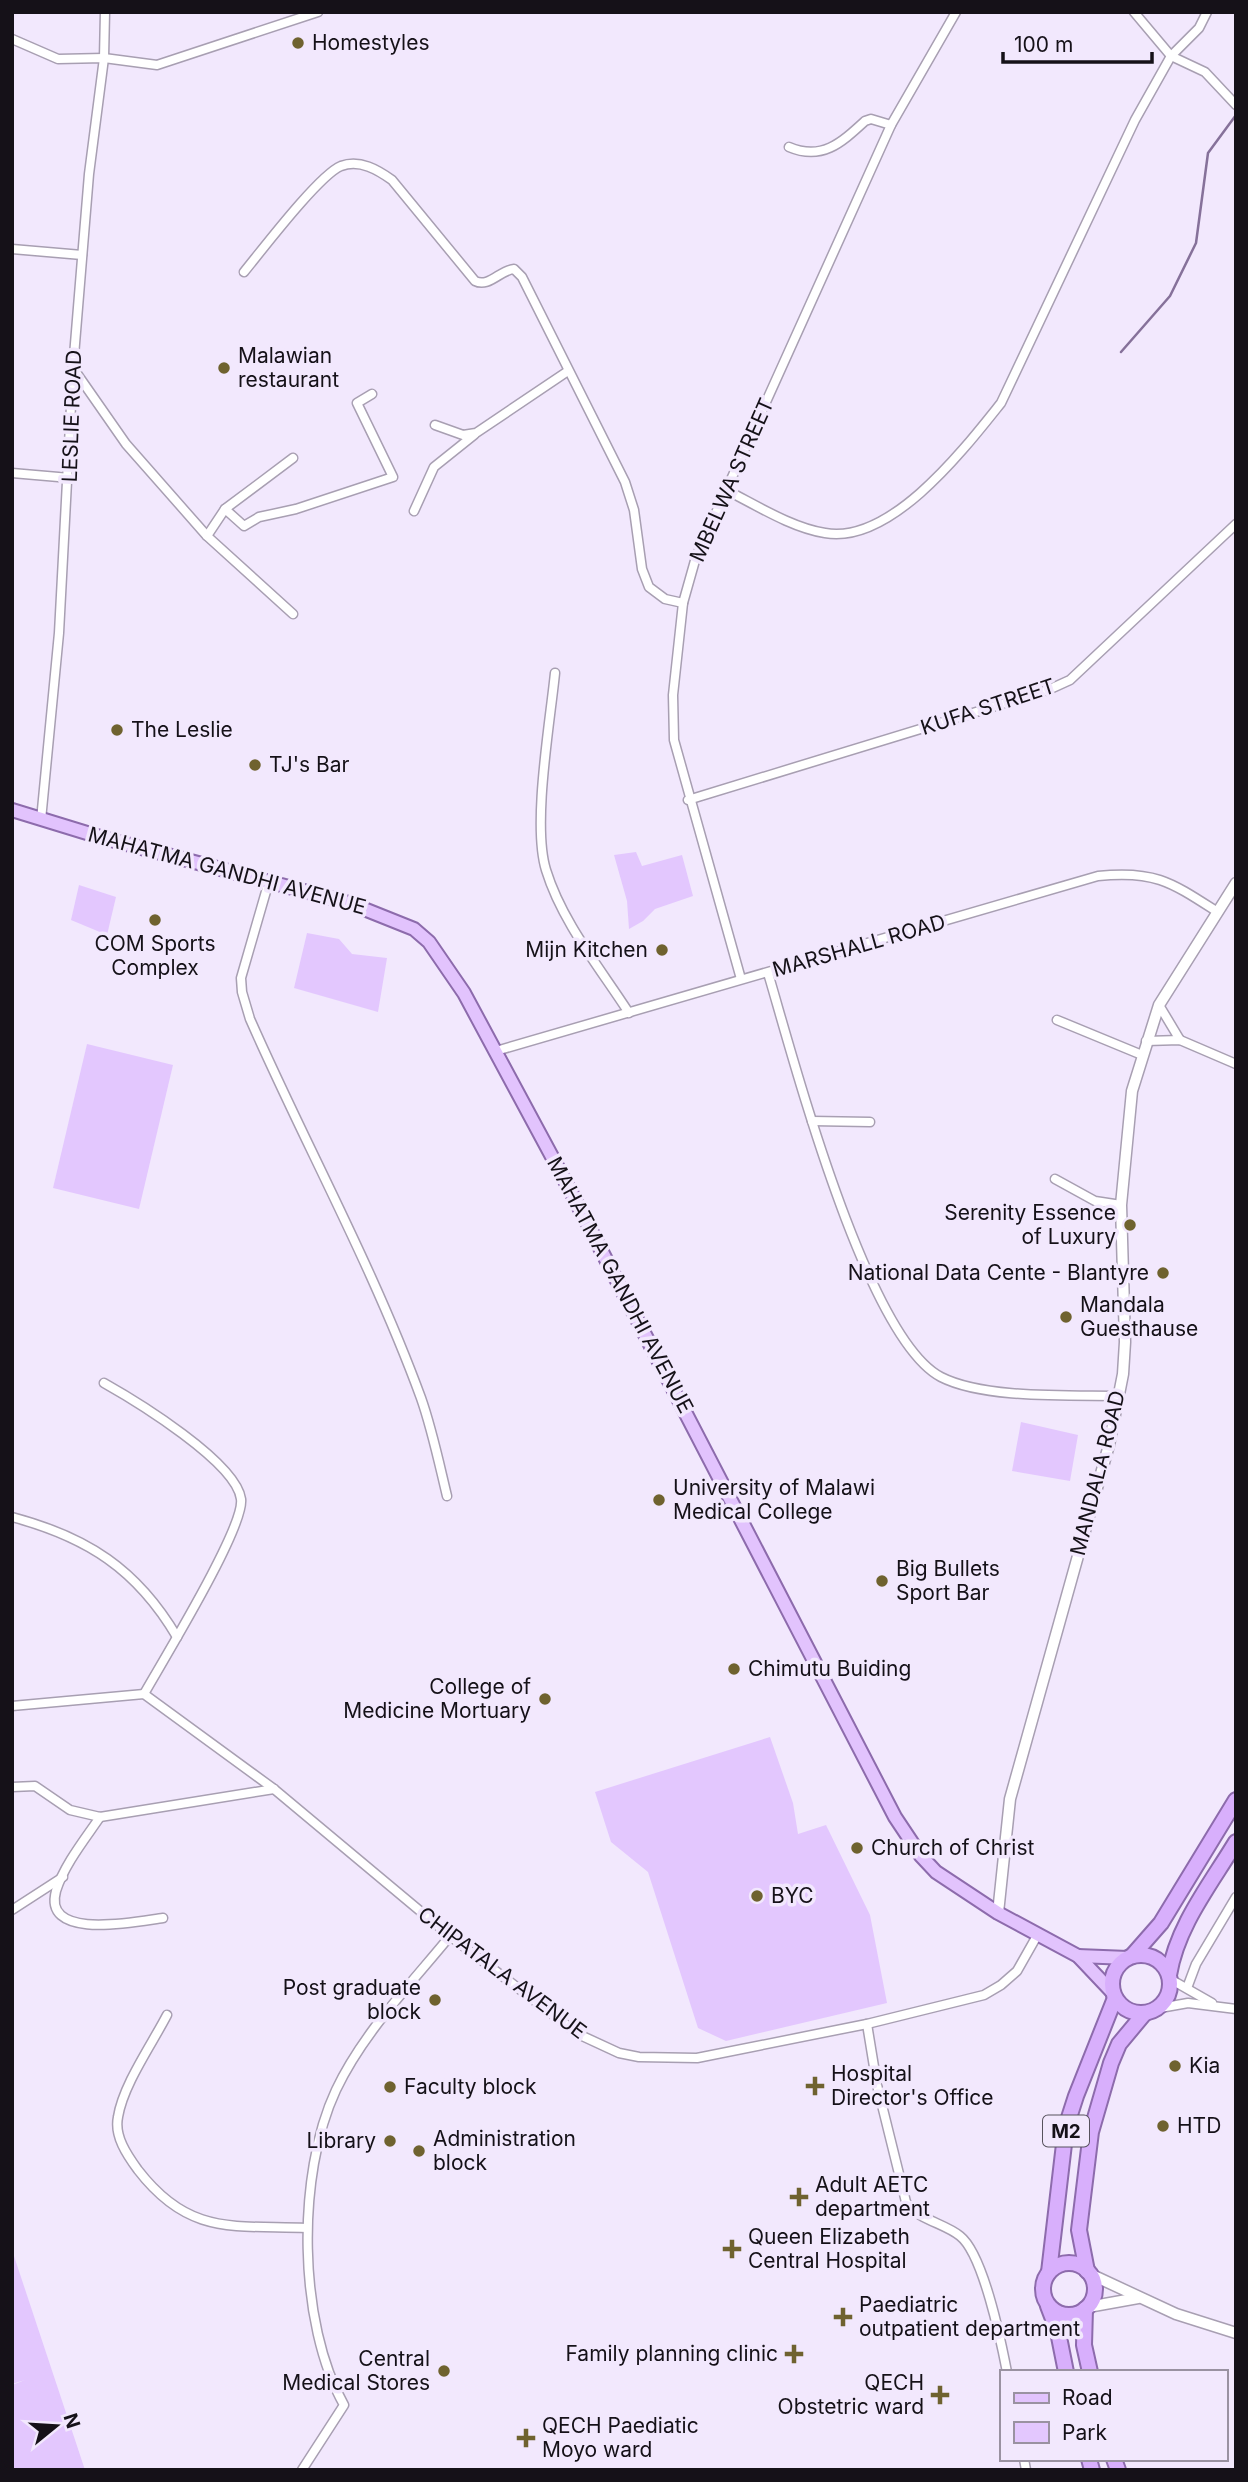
<svg xmlns="http://www.w3.org/2000/svg" width="1248" height="2482" font-family="Inter,sans-serif">
  <style>
    .green { fill: #e3c7fe }
    .lines { fill: none; stroke-linecap: round; stroke-linejoin: round }
    .stream { stroke: #86719a; stroke-width: 2.5 }
    .minor-casing { stroke: #a89fb2; stroke-width: 11 }
    .tertiary-casing { stroke: #a89fb2; stroke-width: 13 }
    .primary-casing { stroke: #8d6bac; stroke-width: 16 }
    .trunk-casing { stroke: #8d6bac; stroke-width: 18 }
    .minor { stroke: #fff; stroke-width: 8 }
    .tertiary { stroke: #fff; stroke-width: 10 }
    .primary { stroke: #e2c3fd; stroke-width: 12 }
    .trunk { stroke: #d8affc; stroke-width: 14 }
    .poi-dot { fill: #6f622f; stroke: #f2e8fd; stroke-width: 2.5 }
    .labels { text-anchor: middle; stroke-width: 7; stroke-linejoin: round; paint-order: stroke }
    .shield { fill: #f2e8fd; stroke: #57525d; stroke-width: 2 }
    .shield-label { font-size: 19px; font-weight: bold; fill: #151118 }
    .poi-label { font-size: 21px; fill: #151118; stroke: #f2e8fd; text-anchor: start }
    .street-label { font-size: 21px; fill: #151118; stroke: #f2e8fd }
  </style>
  <rect width="100%" height="100%" fill="#f2e8fd"/>
  <g class="green">
    <path d="M 636,852 L 642,866 L 682,855 L 693,896 L 655,909 L 643,921 L 629,929 L 627,901 L 614,855 Z"/>
    <path d="M 79,885 L 116,897 L 107,935 L 71,920 Z"/>
    <path d="M 307,933 L 339,939 L 352,954 L 387,958 L 378,1012 L 294,988 Z"/>
    <path d="M 87,1044 L 173,1065 L 139,1209 L 53,1188 Z"/>
    <path d="M 1021,1422 L 1078,1435 L 1070,1481 L 1012,1471 Z"/>
    <path d="M 770,1737 L 793,1803 L 798,1834 L 826,1825 L 870,1915 L 887,2003 L 726,2041 L 698,2028 L 648,1872 L 611,1842 L 595,1792 Z"/>
    <path d="M 12,2250 L 85,2470 L 12,2470 L 12,2385 L 25,2380 L 12,2384 Z"/>
  </g>
  <g class="lines">
    <path class="stream" d="M 1121,352 L 1170,296 L 1196,243 L 1208,153 L 1236,115"/>
    <defs>
      <g id="minor">
        <path d="M 1134,12 L 1171,56 L 1205,72 L 1236,105"/>
        <path d="M 12,39 L 58,59 L 104,58 L 157,65 L 318,12"/>
        <path d="M 789,147 C 822,161 841,143 865,121 L 871,119 L 891,125"/>
        <path d="M 12,249 L 82,255"/>
        <path d="M 244,272 C 262,250 319,175 341,166 C 360,159 378,170 392,180 L 475,281 C 489,288 500,270 514,269 L 522,277 L 625,482 L 634,510 L 642,569 L 649,587 L 665,599 L 683,603"/>
        <path d="M 73,368 L 126,444 L 207,536 L 293,614"/>
        <path d="M 435,425 L 463,435 L 476,433 L 568,371"/>
        <path d="M 12,473 L 70,478"/>
        <path d="M 726,490 C 756,505 792,528 825,533 C 891,545 965,448 1001,403 L 1135,120 L 1171,56 L 1199,28 L 1207,12"/>
        <path d="M 225,509 L 244,526 L 259,517 L 296,509 L 393,477 L 357,403 L 372,394"/>
        <path d="M 414,511 L 434,467 L 474,435"/>
        <path d="M 207,536 L 225,509 L 293,458"/>
        <path d="M 555,673 C 550,723 532,825 546,870 C 562,922 600,968 629,1013"/>
        <path d="M 688,800 L 1048,690 L 1070,680 L 1236,524"/>
        <path d="M 41,820 L 59,633 L 73,368 L 89,174 L 104,58 L 105,12"/>
        <path d="M 269,881 L 241,978 L 242,992 L 250,1019 C 306,1146 373,1267 421,1398 C 432,1429 439,1463 447,1496"/>
        <path d="M 768,973 C 793,1057 866,1338 941,1377 C 984,1399 1070,1395 1119,1396"/>
        <path d="M 741,979 L 674,740 L 673,695 L 683,603 L 696,557 L 891,125 L 956,12"/>
        <path d="M 1159,1005 L 1180,1040"/>
        <path d="M 1057,1020 L 1142,1055"/>
        <path d="M 1146,1041 L 1180,1040 L 1236,1064"/>
        <path d="M 496,1051 L 1098,876 C 1154,870 1171,882 1216,911"/>
        <path d="M 812,1121 L 870,1122"/>
        <path d="M 1055,1179 L 1095,1201 L 1121,1205"/>
        <path d="M 104,1383 C 136,1401 236,1462 241,1499 C 245,1527 162,1662 144,1694"/>
        <path d="M 12,1517 C 87,1537 137,1569 177,1637"/>
        <path d="M 12,1706 L 144,1694 L 274,1789 L 450,1936 L 578,2034 L 619,2053 L 639,2057 L 697,2058 L 867,2024 L 984,1995 L 1001,1985 L 1017,1971 L 1038,1934"/>
        <path d="M 12,1787 L 35,1786 L 70,1810 L 100,1817 L 274,1789"/>
        <path d="M 100,1817 C 85,1839 64,1865 56,1891 C 42,1942 139,1921 163,1918"/>
        <path d="M 12,1910 L 63,1877"/>
        <path d="M 1170,1979 L 1212,2003"/>
        <path d="M 1187,1988 L 1196,1964 L 1236,1897"/>
        <path d="M 1160,2008 L 1188,2003 L 1236,2009"/>
        <path d="M 167,2015 C 152,2044 123,2085 118,2117 C 114,2136 127,2155 138,2170 C 189,2236 233,2225 307,2228"/>
        <path d="M 867,2024 L 877,2085 L 906,2202 C 918,2220 944,2223 960,2236 C 983,2254 1001,2341 1007,2372"/>
        <path d="M 1024,2459 L 1026,2470"/>
        <path d="M 302,2470 L 344,2405 C 298,2324 296,2175 336,2090 C 363,2033 410,1985 450,1936"/>
      </g>
      <g id="tertiary">
        <path d="M 998,1913 L 1010,1799 L 1109,1445 L 1123,1374 L 1125,1342 L 1121,1205 L 1132,1091 L 1159,1005 L 1236,883"/>
        <path d="M 1090,2274 L 1176,2314 L 1236,2333"/>
        <path d="M 1088,2307 L 1138,2298"/>
      </g>
      <g id="primary">
        <path d="M 12,810 L 100,837 L 349,903 L 414,929 L 429,942 L 464,993 L 571,1192 L 895,1817 L 921,1856 L 936,1872 L 998,1913 L 1078,1956 L 1113,1993"/>
        <path d="M 1078,1956 L 1128,1958"/>
      </g>
      <g id="trunk">
        <circle cx="1141" cy="1984" r="29"/>
        <path d="M 1132,1956 L 1161,1923 L 1236,1800"/>
        <path d="M 1169,1975 C 1177,1926 1210,1885 1236,1842"/>
        <circle cx="1069" cy="2289" r="26"/>
        <path d="M 1087,2271 L 1079,2230 L 1091,2132 L 1111,2063 L 1119,2044 L 1144,2014"/>
        <path d="M 1049,2272 L 1066,2127 L 1076,2096 L 1115,1998"/>
        <path d="M 1048,2306 L 1058,2332 L 1066,2372"/>
        <path d="M 1085,2309 L 1084,2345 L 1090,2372"/>
        <path d="M 1089,2459 L 1092,2470"/>
        <path d="M 1114,2459 L 1118,2470"/>
      </g>
    </defs>
    <use href="#minor" class="minor-casing"/>
    <use href="#tertiary" class="tertiary-casing"/>
    <use href="#primary" class="primary-casing"/>
    <use href="#trunk" class="trunk-casing"/>
    <use href="#minor" class="minor"/>
    <use href="#tertiary" class="tertiary"/>
    <use href="#primary" class="primary"/>
    <use href="#trunk" class="trunk"/>
  </g>
  <g class="poi-dot">
    <circle cx="298" cy="43" r="7"/>
    <circle cx="224" cy="368" r="7"/>
    <circle cx="117" cy="730" r="7"/>
    <circle cx="255" cy="765" r="7"/>
    <circle cx="155" cy="920" r="7"/>
    <circle cx="662" cy="950" r="7"/>
    <circle cx="1130" cy="1225" r="7"/>
    <circle cx="1163" cy="1273" r="7"/>
    <circle cx="1066" cy="1317" r="7"/>
    <circle cx="659" cy="1500" r="7"/>
    <circle cx="882" cy="1581" r="7"/>
    <circle cx="734" cy="1669" r="7"/>
    <circle cx="545" cy="1699" r="7"/>
    <circle cx="857" cy="1848" r="7"/>
    <circle cx="757" cy="1896" r="7"/>
    <circle cx="435" cy="2000" r="7"/>
    <circle cx="1175" cy="2066" r="7"/>
    <path d="M811.5 2075.5h7v7h7v7h-7v7h-7v-7h-7v-7h7z"/>
    <circle cx="390" cy="2087" r="7"/>
    <circle cx="1163" cy="2126" r="7"/>
    <circle cx="390" cy="2141" r="7"/>
    <circle cx="419" cy="2151" r="7"/>
    <path d="M795.5 2186.5h7v7h7v7h-7v7h-7v-7h-7v-7h7z"/>
    <path d="M728.5 2238.5h7v7h7v7h-7v7h-7v-7h-7v-7h7z"/>
    <path d="M839.5 2306.5h7v7h7v7h-7v7h-7v-7h-7v-7h7z"/>
    <path d="M790.5 2343.5h7v7h7v7h-7v7h-7v-7h-7v-7h7z"/>
    <circle cx="444" cy="2371" r="7"/>
    <path d="M936.5 2384.5h7v7h7v7h-7v7h-7v-7h-7v-7h7z"/>
    <path d="M522.5 2427.5h7v7h7v7h-7v7h-7v-7h-7v-7h7z"/>
  </g>
  <g class="labels">
    <rect class="shield" x="1043" y="2115.5" width="46" height="31" rx="5"/>
    <g class="shield-label">
      <text x="1066" y="2138">M2</text>
    </g>
    <g class="poi-label">
      <text x="312" y="50">Homestyles</text>
      <text x="238" y="363">Malawian<tspan x="238" dy="24">restaurant</tspan></text>
      <text x="131" y="737">The Leslie</text>
      <text x="269" y="772">TJ's Bar</text>
      <text x="155" y="951" text-anchor="middle">COM Sports<tspan x="155" dy="24">Complex</tspan></text>
      <text x="648" y="957" text-anchor="end">Mijn Kitchen</text>
      <text x="1116" y="1220" text-anchor="end">Serenity Essence<tspan x="1116" dy="24">of Luxury</tspan></text>
      <text x="1149" y="1280" text-anchor="end">National Data Cente - Blantyre</text>
      <text x="1080" y="1312">Mandala<tspan x="1080" dy="24">Guesthause</tspan></text>
      <text x="673" y="1495">University of Malawi<tspan x="673" dy="24">Medical College</tspan></text>
      <text x="896" y="1576">Big Bullets<tspan x="896" dy="24">Sport Bar</tspan></text>
      <text x="748" y="1676">Chimutu Buiding</text>
      <text x="531" y="1694" text-anchor="end">College of<tspan x="531" dy="24">Medicine Mortuary</tspan></text>
      <text x="871" y="1855">Church of Christ</text>
      <text x="771" y="1903">BYC</text>
      <text x="421" y="1995" text-anchor="end">Post graduate<tspan x="421" dy="24">block</tspan></text>
      <text x="1189" y="2073">Kia</text>
      <text x="831" y="2081">Hospital<tspan x="831" dy="24">Director's Office</tspan></text>
      <text x="404" y="2094">Faculty block</text>
      <text x="1177" y="2133">HTD</text>
      <text x="433" y="2146">Administration<tspan x="433" dy="24">block</tspan></text>
      <text x="376" y="2148" text-anchor="end">Library</text>
      <text x="815" y="2192">Adult AETC<tspan x="815" dy="24">department</tspan></text>
      <text x="748" y="2244">Queen Elizabeth<tspan x="748" dy="24">Central Hospital</tspan></text>
      <text x="859" y="2312">Paediatric<tspan x="859" dy="24">outpatient department</tspan></text>
      <text x="778" y="2361" text-anchor="end">Family planning clinic</text>
      <text x="430" y="2366" text-anchor="end">Central<tspan x="430" dy="24">Medical Stores</tspan></text>
      <text x="924" y="2390" text-anchor="end">QECH<tspan x="924" dy="24">Obstetric ward</tspan></text>
      <text x="542" y="2433">QECH Paediatic<tspan x="542" dy="24">Moyo ward</tspan></text>
    </g>
    <g class="street-label">
      <text transform="translate(72 416) rotate(-88)" y="7">LESLIE ROAD</text>
      <text transform="translate(732 480) rotate(-66)" y="7">MBELWA STREET</text>
      <text transform="translate(988 707) rotate(-18)" y="7">KUFA STREET</text>
      <text transform="translate(227 871) rotate(15)" y="7">MAHATMA GANDHI AVENUE</text>
      <text transform="translate(859 946) rotate(-16)" y="7">MARSHALL ROAD</text>
      <text transform="translate(620 1285) rotate(62)" y="7">MAHATMA GANDHI AVENUE</text>
      <text transform="translate(1098 1473) rotate(-76)" y="7">MANDALA ROAD</text>
      <text transform="translate(502 1973) rotate(37)" y="7">CHIPATALA AVENUE</text>
    </g>
  </g>
  <rect width="1248" height="2482" fill="none" stroke="#151118" stroke-width="28"/>
  <rect x="1000" y="2370" width="228" height="91" fill="#f2e8fd" stroke="#9a92a1" stroke-width="2"/>
  <rect x="1014" y="2393" width="35" height="10" fill="#e2c3fd" stroke="#9a92a1" stroke-width="2"/>
  <text x="1062" y="2405" font-size="21" fill="#151118">Road</text>
  <rect x="1014" y="2422" width="35" height="21" fill="#e3c7fe" stroke="#9a92a1" stroke-width="2"/>
  <text x="1062" y="2440" font-size="21" fill="#151118">Park</text>
  <g transform="translate(56 2426) rotate(72)" stroke="#f2e8fd" stroke-width="5" paint-order="stroke">
  <path d="M0-5L12 26L0 18L-12 26Z" fill="#151118"/>
  <text y="-10" font-size="19" font-weight="bold" text-anchor="middle" fill="#151118">N</text>
  </g>
  <path d="M1003 52v10h149v-10" fill="none" stroke="#151118" stroke-width="3.5"/>
  <text x="1014" y="52" font-size="21" fill="#151118" stroke="#f2e8fd" stroke-width="5" paint-order="stroke">100 m</text>
</svg>
